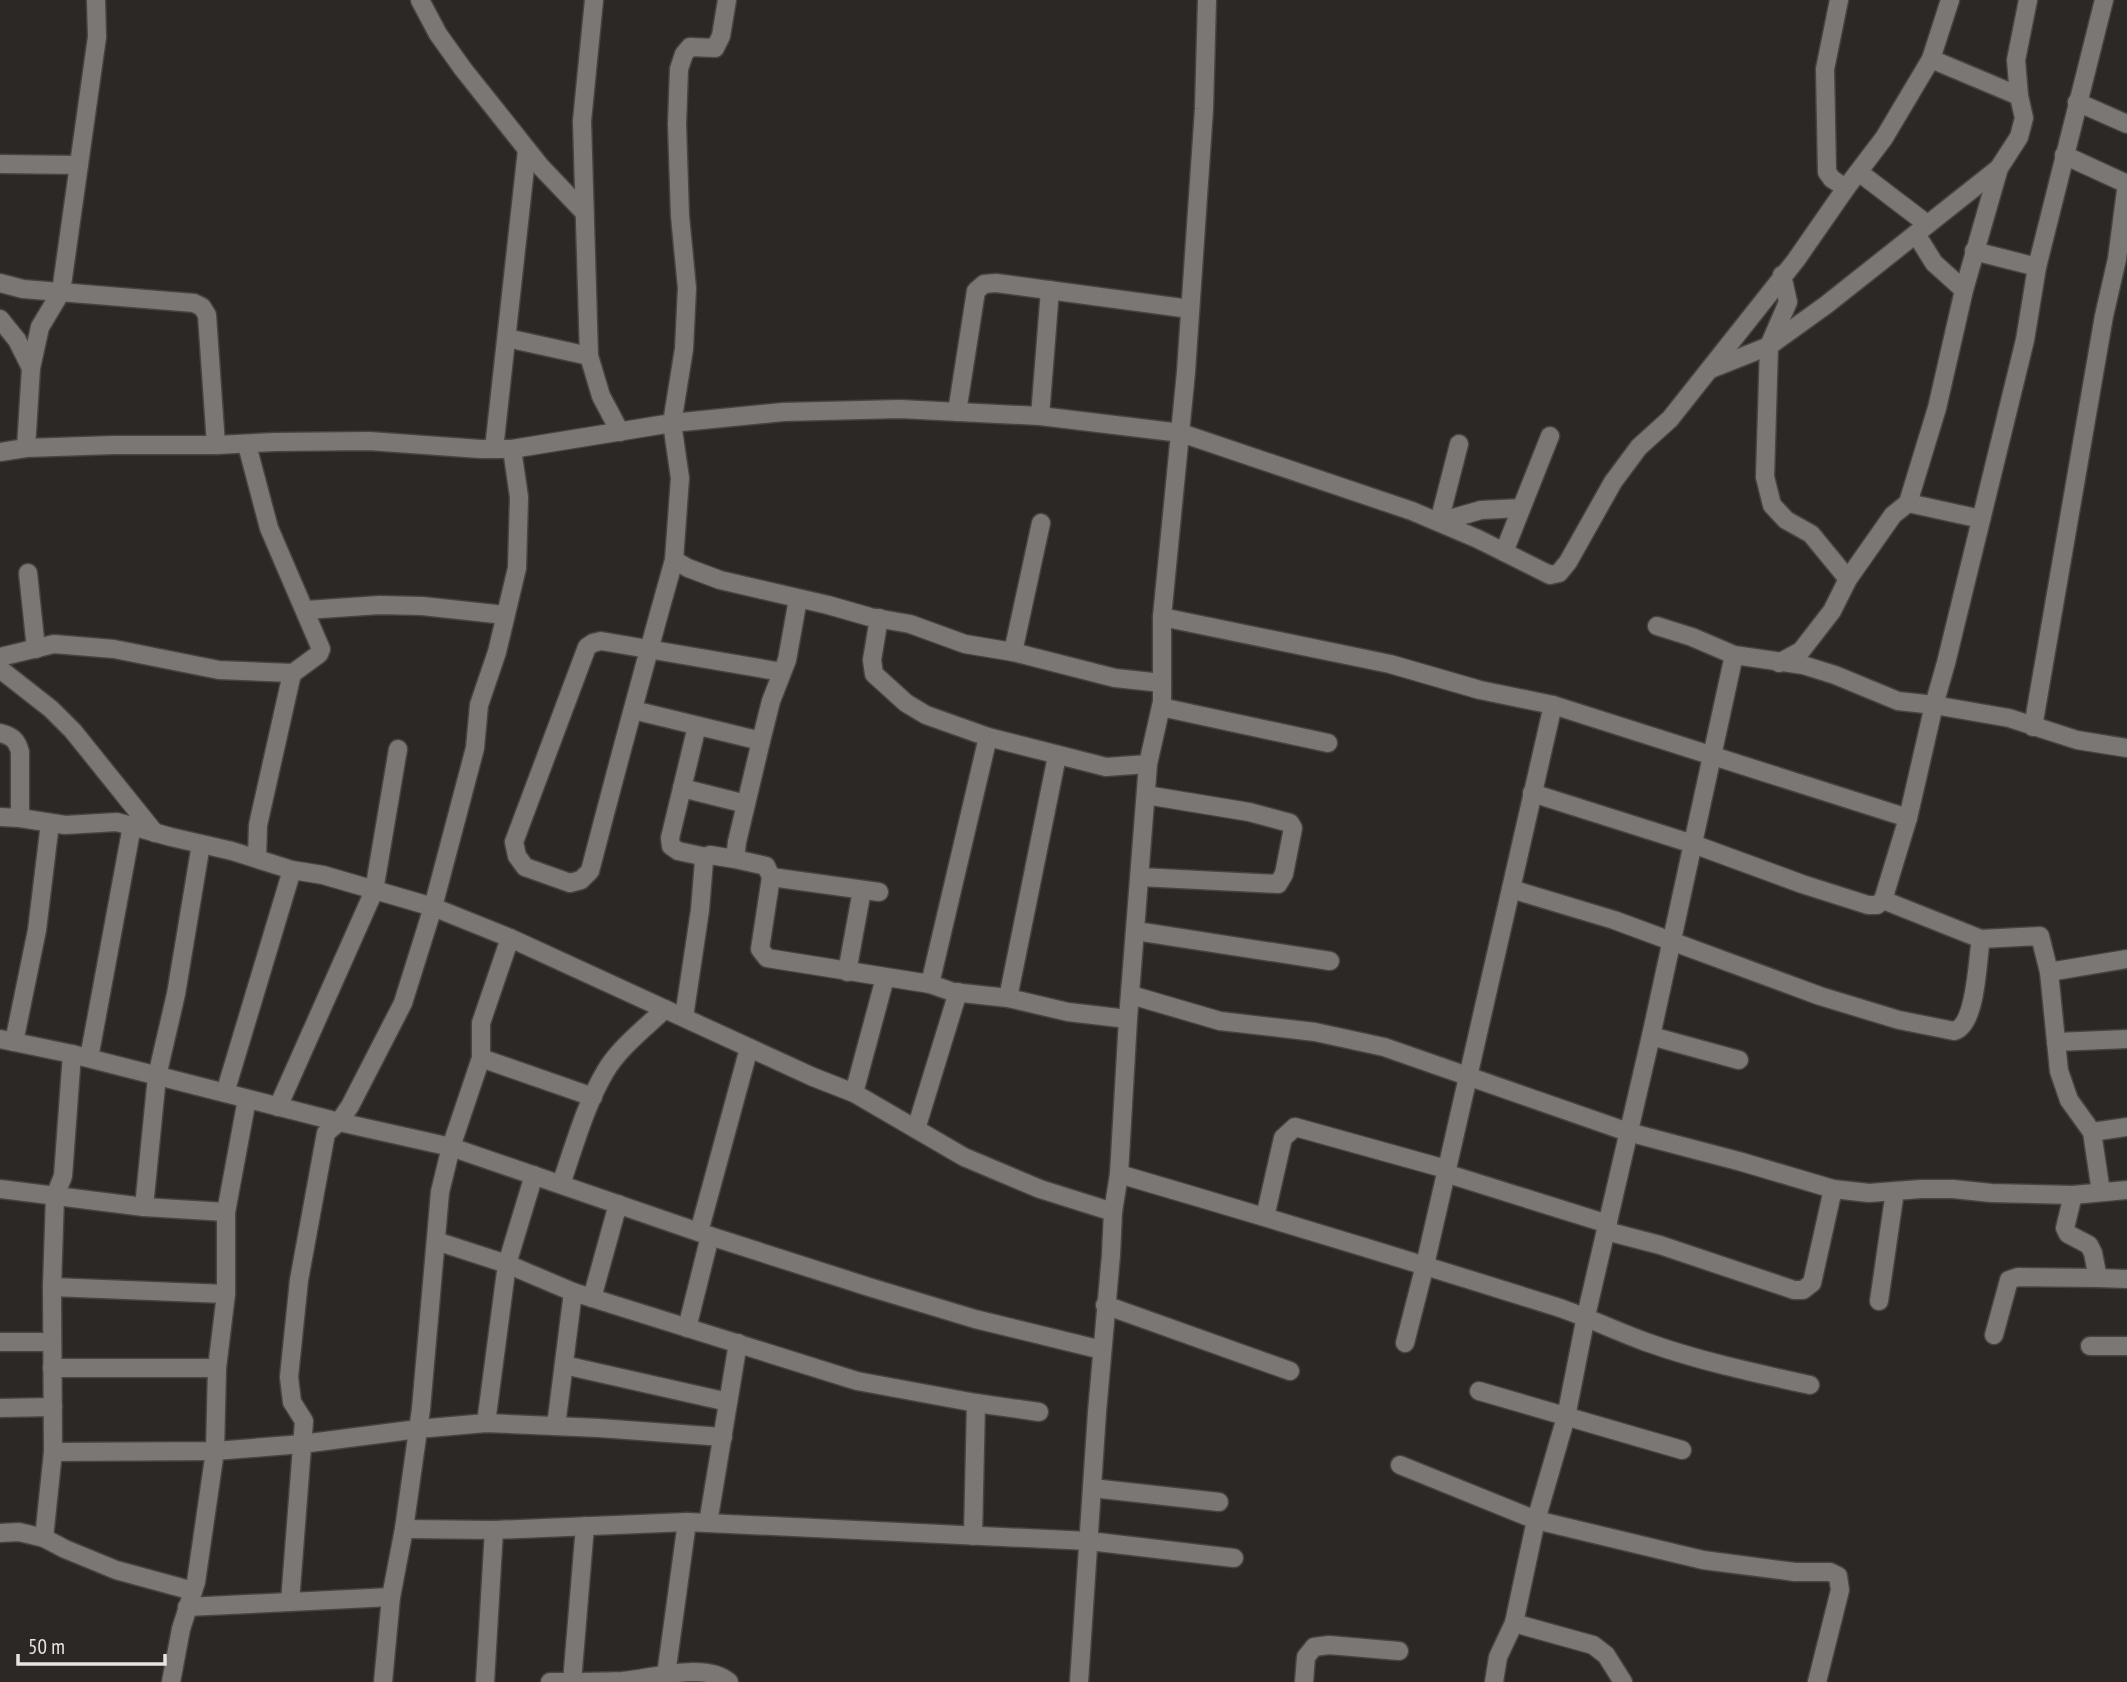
<svg xmlns="http://www.w3.org/2000/svg" width="2127" height="1682" font-family="'PT Sans Narrow',sans-serif">
  <style>
    .lines { fill: none; stroke-linecap: round; stroke-linejoin: round }
    .minor-casing { stroke: #464441; stroke-width: 21 }
    .minor { stroke: #7b7774; stroke-width: 18 }
  </style>
  <rect width="100%" height="100%" fill="#2b2825"/>
  <g class="lines">
    <defs>
      <g id="minor">
        <path d="M 420,0 L 438,34 L 463,69 L 541,167 L 584,212"/>
        <path d="M 594,0 L 582,121 L 589,356 L 601,396 L 620,432"/>
        <path d="M 727,0 L 721,36 L 715,48 L 690,47 L 684,54 L 679,69 L 677,124 L 680,216 L 687,288 L 684,349 L 672,423 L 680,478 L 674,560 L 688,568 L 720,580 L 828,605 L 870,617 L 910,624 L 965,644 L 1013,652 L 1115,678 L 1162,683"/>
        <path d="M 1839,0 L 1825,69 L 1827,172 L 1832,179 L 1846,188"/>
        <path d="M 1931,59 L 2019,96"/>
        <path d="M 2077,102 L 2127,124"/>
        <path d="M 2064,155 L 2127,184"/>
        <path d="M 0,164 L 79,165"/>
        <path d="M 1860,173 L 1927,224"/>
        <path d="M 1916,234 L 1934,263 L 1964,290"/>
        <path d="M 1974,251 L 2037,267"/>
        <path d="M 1782,275 L 1788,302 L 1769,346 L 1765,477 L 1772,505 L 1786,520 L 1811,534 L 1848,579"/>
        <path d="M 0,283 L 23,289 L 194,303 L 202,307 L 207,315 L 216,445"/>
        <path d="M 0,319 L 17,340 L 31,368"/>
        <path d="M 507,338 L 589,356"/>
        <path d="M 1711,369 L 1769,346 L 1826,305 L 1999,168"/>
        <path d="M 957,412 L 976,291 L 984,284 L 996,283 L 1190,309"/>
        <path d="M 1040,416 L 1050,290"/>
        <path d="M 247,445 L 269,528 L 321,649 L 319,654 L 293,673 L 291,678 L 258,825 L 257,858"/>
        <path d="M 26,448 L 31,368 L 40,327 L 61,292 L 97,37 L 96,0"/>
        <path d="M 494,449 L 527,150"/>
        <path d="M 0,452 L 26,448 L 114,445 L 216,445 L 275,442 L 369,441 L 480,449 L 512,449 L 672,423 L 783,412 L 900,409 L 1040,416 L 1181,433 L 1412,511 L 1478,539 L 1550,575 L 1559,573 L 1568,562 L 1613,482 L 1639,447 L 1670,419 L 1796,260 L 1846,188 L 1884,138 L 1931,59 L 1950,0"/>
        <path d="M 1908,503 L 1937,408 L 1964,290 L 1999,168 L 2019,137 L 2024,118 L 2019,96 L 2016,60 L 2028,0"/>
        <path d="M 1439,522 L 1481,510 L 1521,508"/>
        <path d="M 1439,522 L 1459,444"/>
        <path d="M 1504,552 L 1550,436"/>
        <path d="M 674,560 C 645,663 617,767 590,871 L 581,880 L 570,883 L 525,867 L 517,856 L 514,842 L 587,647 L 593,643 L 601,641 L 782,672"/>
        <path d="M 28,573 L 36,649"/>
        <path d="M 306,610 L 380,605 L 422,606 L 505,615"/>
        <path d="M 1162,617 L 1390,664 L 1480,690 L 1553,705 L 1908,818"/>
        <path d="M 879,618 L 872,660 L 874,674 L 906,703 L 926,715 L 988,737 L 1106,767 L 1148,764"/>
        <path d="M 1657,626 L 1692,637 L 1734,655 L 1803,665 L 1835,675 L 1898,701 L 1934,705 L 2009,718 L 2077,740 L 2127,748"/>
        <path d="M 1013,652 L 1041,523"/>
        <path d="M 0,657 L 54,644 L 114,649 L 219,670 L 293,673"/>
        <path d="M 1779,663 L 1801,651 L 1832,611 L 1848,579 L 1893,515 L 1908,503 L 1981,519"/>
        <path d="M 0,669 L 51,709 L 73,731 L 155,833"/>
        <path d="M 1161,707 L 1328,743"/>
        <path d="M 633,710 L 761,741"/>
        <path d="M 697,726 L 670,838 L 671,846 L 678,851 L 706,857"/>
        <path d="M 2033,727 L 2104,316 L 2117,259 L 2127,183"/>
        <path d="M 0,733 C 12,736 17,740 20,752 L 20,818"/>
        <path d="M 682,788 L 746,804"/>
        <path d="M 1532,793 L 1693,844 L 1802,884 L 1868,905 L 1877,905 L 1883,900 L 1908,818 L 1934,705 L 1946,663 L 2025,340 L 2037,267 L 2104,0"/>
        <path d="M 0,817 L 20,818 L 65,825 L 117,822 L 171,837 L 232,851 L 292,870 L 323,875 L 433,907 L 510,938 L 813,1077 L 854,1093 L 964,1157 L 1040,1189 L 1113,1212"/>
        <path d="M 735,859 L 766,866 L 771,877 L 760,949 L 767,958 L 930,984 L 953,992 L 1008,998 L 1068,1012 L 1128,1019"/>
        <path d="M 771,877 L 879,892"/>
        <path d="M 1140,877 L 1278,884 L 1284,874 L 1293,828 L 1290,823 L 1249,812 L 1146,795"/>
        <path d="M 1511,889 L 1614,920 L 1820,996 L 1899,1020 L 1954,1031 C 1977,1025 1977,959 1981,939 L 2040,936 L 2049,972 L 2059,1071 L 2069,1100 L 2092,1132 L 2101,1192"/>
        <path d="M 1883,900 L 1981,939"/>
        <path d="M 1136,931 L 1330,961"/>
        <path d="M 847,972 L 862,890"/>
        <path d="M 2049,972 L 2127,959"/>
        <path d="M 930,984 L 988,737"/>
        <path d="M 1131,995 L 1220,1021 L 1315,1032 L 1384,1047 L 1628,1132 L 1742,1162 L 1833,1189 L 1869,1193 L 1921,1189 L 1953,1189 L 1991,1193 L 2073,1195 L 2127,1190"/>
        <path d="M 1008,998 L 1057,756"/>
        <path d="M 684,1017 L 700,910 L 704,861 L 706,857 L 710,855 L 735,859 L 737,842 L 761,741 L 771,701 L 787,660 L 798,599"/>
        <path d="M 1651,1036 L 1739,1060"/>
        <path d="M 0,1039 L 72,1054 L 339,1122 L 451,1147 L 710,1236 L 869,1287 L 975,1319 L 1102,1350"/>
        <path d="M 14,1042 L 37,930 L 50,823"/>
        <path d="M 2056,1042 L 2127,1039"/>
        <path d="M 89,1058 L 132,826"/>
        <path d="M 481,1058 L 593,1097"/>
        <path d="M 225,1093 L 292,870"/>
        <path d="M 854,1093 L 885,978"/>
        <path d="M 278,1107 L 374,891 L 398,749"/>
        <path d="M 916,1129 L 958,992"/>
        <path d="M 2092,1132 L 2127,1127"/>
        <path d="M 1445,1173 L 1608,1224"/>
        <path d="M 1119,1174 C 1266,1217 1411,1261 1557,1307 C 1587,1317 1616,1331 1646,1342 C 1699,1361 1755,1373 1810,1385"/>
        <path d="M 561,1184 C 574,1147 585,1106 605,1072 C 619,1048 645,1028 665,1009"/>
        <path d="M 0,1189 L 144,1207 L 226,1212"/>
        <path d="M 144,1207 L 157,1076 L 176,994 L 201,844"/>
        <path d="M 1265,1217 L 1283,1138 L 1295,1127 L 1446,1169"/>
        <path d="M 1606,1231 L 1660,1245 L 1794,1290 L 1803,1290 L 1812,1283 L 1833,1189"/>
        <path d="M 699,1232 L 749,1048"/>
        <path d="M 436,1241 L 507,1264 L 573,1292 L 857,1381 L 976,1403 L 1039,1412"/>
        <path d="M 2098,1278 L 2127,1279"/>
        <path d="M 52,1287 L 226,1294"/>
        <path d="M 592,1298 L 618,1204"/>
        <path d="M 1879,1301 L 1895,1191"/>
        <path d="M 1105,1305 L 1290,1371"/>
        <path d="M 687,1328 L 710,1236"/>
        <path d="M 1994,1335 L 2009,1280 L 2018,1277 L 2098,1278 L 2093,1253 L 2089,1245 L 2068,1234 L 2065,1228 L 2073,1195"/>
        <path d="M 0,1342 L 52,1342"/>
        <path d="M 1405,1343 L 1425,1265 L 1553,705"/>
        <path d="M 2090,1346 L 2127,1346"/>
        <path d="M 564,1365 L 728,1402"/>
        <path d="M 52,1368 L 217,1368"/>
        <path d="M 1479,1391 L 1682,1450"/>
        <path d="M 0,1408 L 53,1407"/>
        <path d="M 486,1423 L 507,1264 L 534,1175"/>
        <path d="M 556,1426 L 573,1292"/>
        <path d="M 53,1452 L 215,1451 L 302,1444 L 418,1429 L 486,1423 L 599,1428 L 723,1437"/>
        <path d="M 1400,1465 L 1536,1520 L 1703,1560 L 1795,1572 L 1830,1572 L 1838,1576 L 1840,1590 L 1817,1682"/>
        <path d="M 1092,1488 L 1219,1502"/>
        <path d="M 708,1523 L 738,1343"/>
        <path d="M 404,1529 L 494,1530 L 687,1522 L 1089,1541 L 1234,1558"/>
        <path d="M 0,1533 L 19,1532 L 44,1538 L 65,1549 L 116,1570 L 193,1591"/>
        <path d="M 973,1536 L 976,1403"/>
        <path d="M 44,1538 L 53,1452 L 52,1287 L 55,1196 L 63,1176 L 72,1054"/>
        <path d="M 290,1602 L 304,1421 L 292,1402 L 289,1377 L 299,1280 L 326,1133 L 339,1122 L 350,1106 L 403,1003 L 433,907 L 475,748 L 479,705 L 497,652 L 517,568 L 519,497 L 512,449"/>
        <path d="M 187,1607 L 391,1597"/>
        <path d="M 1514,1623 L 1593,1645 L 1606,1655 L 1623,1682"/>
        <path d="M 666,1675 L 687,1522"/>
        <path d="M 171,1682 L 181,1629 L 196,1582 L 215,1451 L 217,1368 L 226,1294 L 226,1212 L 247,1099"/>
        <path d="M 383,1682 L 391,1597 L 404,1529 L 421,1409 L 440,1192 L 451,1147 L 481,1058 L 481,1023 L 510,938"/>
        <path d="M 485,1682 L 494,1530"/>
        <path d="M 550,1682 C 574,1682 598,1682 622,1681 C 651,1679 705,1661 729,1682"/>
        <path d="M 572,1682 L 585,1526"/>
        <path d="M 1079,1682 L 1097,1412 L 1111,1255 L 1113,1212 L 1119,1174 L 1128,1019 L 1148,764 L 1162,702 L 1162,617 L 1186,372 L 1204,109 L 1207,0"/>
        <path d="M 1304,1682 L 1306,1657 L 1314,1647 L 1329,1645 L 1399,1651"/>
        <path d="M 1494,1682 L 1498,1657 L 1514,1623 L 1536,1520 L 1566,1417 L 1586,1316 L 1651,1036 L 1734,655"/>
      </g>
    </defs>
    <use href="#minor" class="minor-casing"/>
    <use href="#minor" class="minor"/>
  </g>
  <path d="M18 1654v10h147v-10" fill="none" stroke="#e7e5e3" stroke-width="3.5"/>
  <text x="28" y="1654" font-size="21" fill="#e7e5e3" stroke="#2b2825" stroke-width="5" paint-order="stroke">50 m</text>
</svg>
